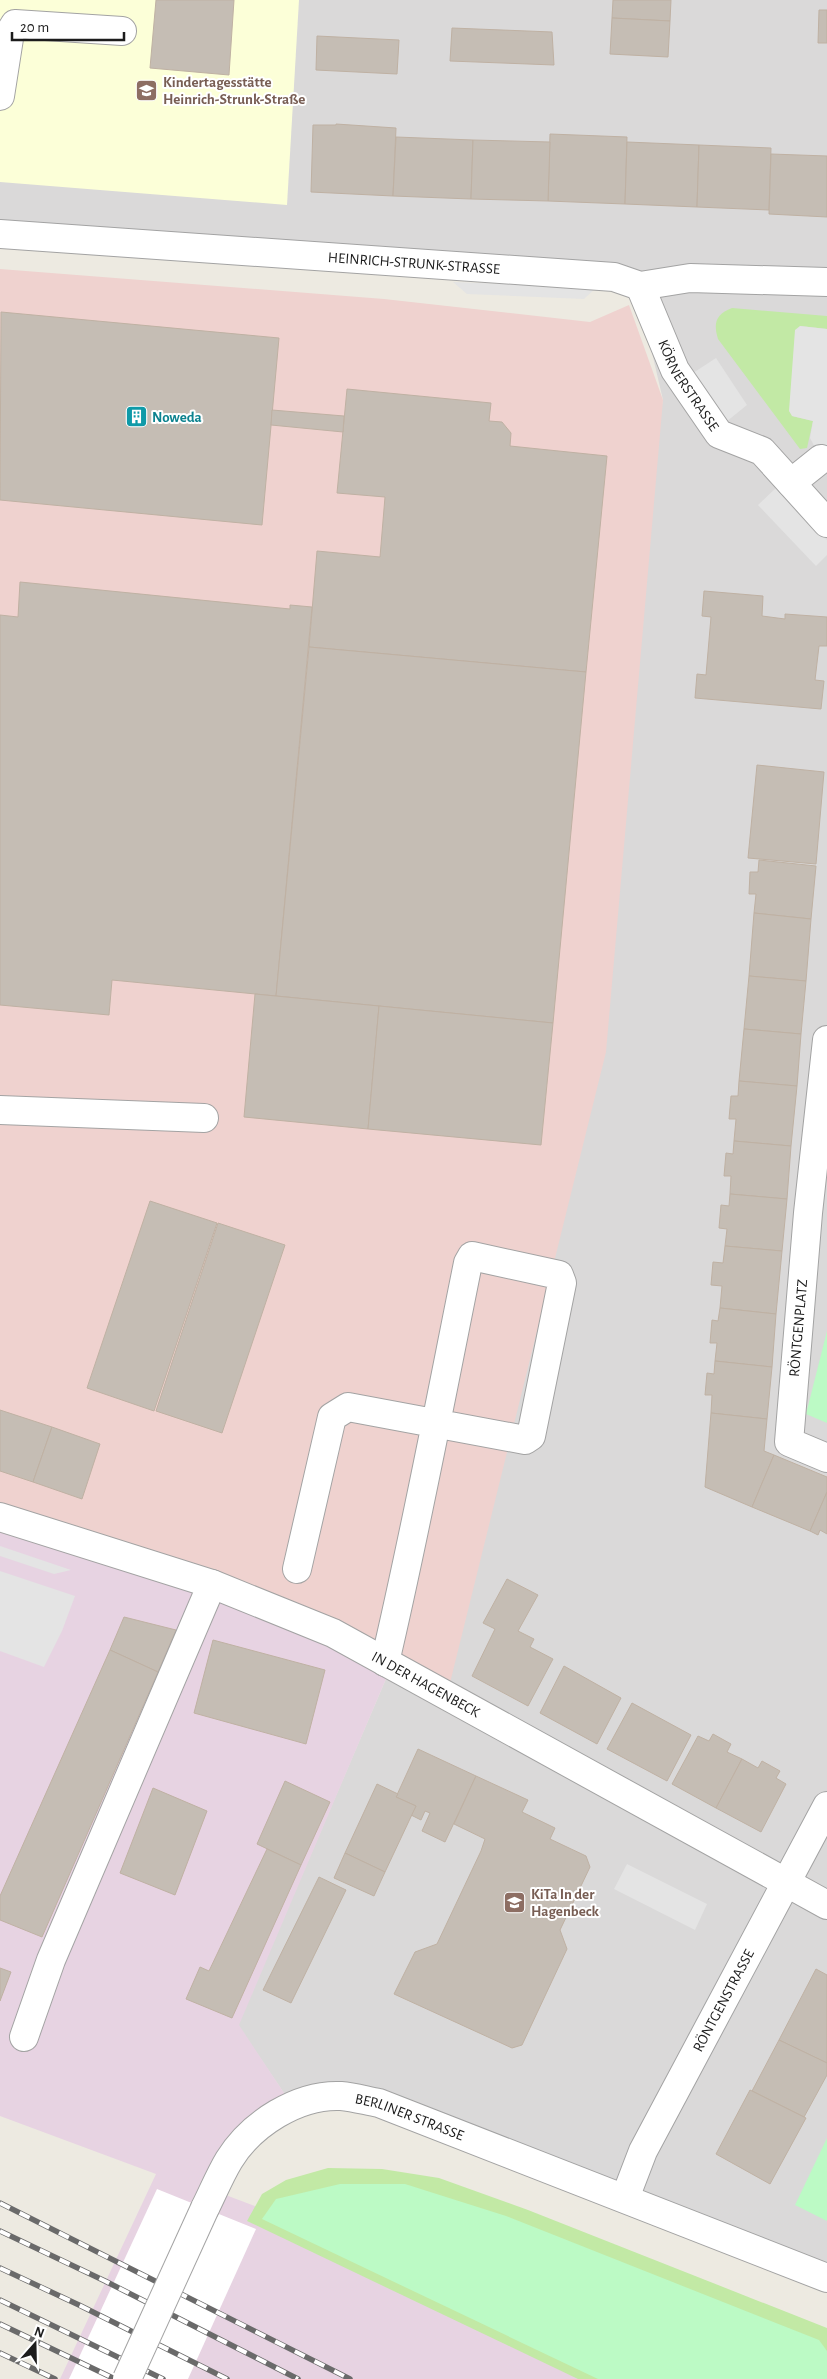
<svg xmlns="http://www.w3.org/2000/svg" width="827" height="2379" font-family="'Alegreya Sans',sans-serif">
  <style>
    .residential { fill: #dad9d9 }
    .commercial { fill: #efd2cf }
    .industrial { fill: #e7d3e2 }
    .education { fill: #fcffd8 }
    .grass { fill: #c2e9a5 }
    .park { fill: #bcfac5 }
    .parking { fill: #e4e4e4 }
    .pier { fill: #fff }
    .building { fill: #c5bdb4; stroke: #bfb1a3 }
    .lines { fill: none; stroke-linecap: round; stroke-linejoin: round }
    .minor-casing { stroke: #a3a3a3; stroke-width: 30 }
    .minor { stroke: #fff; stroke-width: 28 }
    .rail-casing { stroke: #6a6a6a; stroke-width: 5.5 }
    .rail { stroke: #fff; stroke-width: 4; stroke-dasharray: 11; stroke-linecap: butt }
    .minor-bridge-casing { stroke: #a3a3a3; stroke-width: 30; stroke-linecap: butt }
    .minor-bridge { stroke: #fff; stroke-width: 28 }
    .labels { text-anchor: middle; stroke-width: 4; stroke-linejoin: round; paint-order: stroke }
    .education-label { font-size: 15px; font-weight: bold; fill: #785e54; stroke: #fff; text-anchor: start }
    .street-label { font-size: 15px; fill: #1c1c1c; stroke: #fff }
    .culture-label { font-size: 15px; font-weight: bold; fill: #0d838f; stroke: #fff; text-anchor: start }
  </style>
  <rect width="100%" height="100%" fill="#edeae1"/>
  <path class="residential" d="M 0,0 L 827,0 L 827,2276 L 379,2100 L 290,2102 L 238,2025 L 391,1667 L 663,400 L 636,284 L 0,231 Z"/>
  <path class="commercial" d="M 0,269 L 384,299 L 590,322 L 629,305 L 663,400 L 606,1052 L 447,1695 L 0,1515 Z"/>
  <path class="industrial" d="M 0,1519 L 220,1588 L 391,1667 L 239,2025 L 290,2102 L 202,2186 L 349,2242 L 680,2379 L 60,2379 L 156,2174 L 0,2116 Z"/>
  <path class="education" d="M 0,0 L 299,0 L 287,205 L 0,182 Z"/>
  <g class="grass">
    <path d="M 732,308 L 827,316 L 827,329 L 800,326 L 792,416 L 813,421 L 807,448 L 800,449 L 718,339 C 713,323 716,314 732,308 Z"/>
    <path d="M 328,2168 L 382,2169 L 439,2178 L 528,2210 L 827,2328 L 827,2379 L 578,2379 L 247,2221 L 262,2194 L 286,2180 Z"/>
  </g>
  <g class="park">
    <path d="M 827,1331 L 827,1423 L 806,1414 Z"/>
    <path d="M 827,2138 L 827,2221 L 795,2205 Z"/>
    <path d="M 340,2184 L 405,2184 L 506,2216 L 819,2340 L 827,2351 L 827,2379 L 598,2379 L 262,2219 L 276,2199 Z"/>
  </g>
  <g class="parking">
    <path d="M 453,282 L 597,287 L 584,299 L 467,294 Z"/>
    <path d="M 800,326 L 827,329 L 827,464 L 821,459 L 810,438 L 813,421 L 792,416 L 789,411 L 795,330 Z"/>
    <path d="M 716,358 L 747,405 L 726,422 L 693,373 Z"/>
    <path d="M 778,486 L 827,540 L 827,555 L 816,566 L 758,505 Z"/>
    <path d="M 0,1546 L 71,1570 L 54,1574 L 0,1556 Z"/>
    <path d="M 0,1571 L 75,1596 L 62,1631 L 44,1667 L 0,1651 Z"/>
    <path d="M 627,1864 L 707,1904 L 695,1930 L 614,1889 Z"/>
  </g>
  <path class="pier" d="M 157,2189 L 256,2229 L 188,2379 L 69,2379 Z"/>
  <g class="building">
    <path d="M 156,0 L 234,0 L 229,75 L 150,68 Z"/>
    <path d="M 613,0 L 671,0 L 670,21 L 612,18 Z"/>
    <path d="M 819,10 L 827,10 L 827,43 L 818,43 Z"/>
    <path d="M 612,18 L 670,21 L 668,57 L 610,54 Z"/>
    <path d="M 452,28 L 552,32 L 554,65 L 450,61 Z"/>
    <path d="M 317,36 L 399,40 L 397,74 L 316,70 Z"/>
    <path d="M 336,124 L 396,128 L 393,196 L 311,192 L 313,125 L 336,125 Z"/>
    <path d="M 550,134 L 627,137 L 625,204 L 548,201 Z"/>
    <path d="M 396,137 L 473,140 L 471,199 L 393,196 Z"/>
    <path d="M 473,140 L 550,142 L 548,201 L 471,199 Z"/>
    <path d="M 627,142 L 699,145 L 697,207 L 625,204 Z"/>
    <path d="M 699,145 L 771,148 L 769,210 L 697,207 Z"/>
    <path d="M 771,154 L 827,156 L 827,217 L 769,214 Z"/>
    <path d="M 1,312 L 279,338 L 262,525 L 0,500 Z"/>
    <path d="M 347,389 L 491,403 L 489,421 L 502,422 L 511,433 L 510,446 L 607,456 L 586,672 L 309,647 L 317,551 L 380,557 L 385,497 L 337,493 Z"/>
    <path d="M 272,410 L 344,416 L 343,432 L 271,425 Z"/>
    <path d="M 20,582 L 290,609 L 290,605 L 312,607 L 276,996 L 112,980 L 109,1015 L 0,1005 L 0,615 L 18,617 Z"/>
    <path d="M 704,591 L 763,596 L 762,616 L 785,619 L 785,614 L 827,617 L 827,646 L 819,646 L 815,680 L 824,681 L 821,709 L 695,698 L 697,674 L 706,675 L 711,617 L 702,616 Z"/>
    <path d="M 309,647 L 586,672 L 553,1023 L 276,996 Z"/>
    <path d="M 757,765 L 824,772 L 816,864 L 748,858 Z"/>
    <path d="M 759,860 L 816,866 L 811,919 L 754,913 L 756,894 L 749,894 L 750,872 L 758,872 Z"/>
    <path d="M 754,913 L 811,919 L 806,981 L 749,976 Z"/>
    <path d="M 749,976 L 806,981 L 801,1034 L 744,1029 Z"/>
    <path d="M 255,994 L 379,1006 L 368,1129 L 244,1117 Z"/>
    <path d="M 379,1006 L 553,1023 L 541,1145 L 368,1129 Z"/>
    <path d="M 744,1029 L 801,1034 L 797,1086 L 739,1081 Z"/>
    <path d="M 739,1081 L 797,1086 L 791,1146 L 734,1141 L 736,1119 L 729,1119 L 731,1096 L 738,1096 Z"/>
    <path d="M 734,1141 L 791,1146 L 787,1199 L 730,1194 L 731,1176 L 724,1176 L 726,1153 L 733,1154 Z"/>
    <path d="M 730,1194 L 787,1199 L 782,1251 L 725,1246 L 727,1229 L 719,1228 L 721,1205 L 729,1206 Z"/>
    <path d="M 150,1201 L 217,1223 L 154,1411 L 87,1388 Z"/>
    <path d="M 218,1223 L 285,1245 L 222,1433 L 156,1411 Z"/>
    <path d="M 725,1246 L 782,1251 L 776,1314 L 720,1308 L 722,1286 L 711,1285 L 713,1262 L 723,1263 Z"/>
    <path d="M 720,1308 L 776,1314 L 772,1367 L 715,1361 L 717,1343 L 710,1343 L 712,1320 L 718,1321 Z"/>
    <path d="M 715,1361 L 772,1367 L 767,1419 L 711,1413 L 712,1395 L 705,1395 L 707,1373 L 714,1374 Z"/>
    <path d="M 0,1410 L 52,1427 L 33,1482 L 0,1471 Z"/>
    <path d="M 711,1413 L 767,1419 L 764,1451 L 774,1455 L 752,1507 L 705,1487 Z"/>
    <path d="M 52,1427 L 100,1444 L 82,1499 L 33,1482 Z"/>
    <path d="M 774,1455 L 827,1477 L 827,1492 L 810,1531 L 752,1507 Z"/>
    <path d="M 827,1492 L 827,1534 L 820,1530 L 818,1535 L 810,1531 Z"/>
    <path d="M 507,1579 L 538,1595 L 518,1631 L 534,1639 L 530,1647 L 553,1659 L 528,1706 L 472,1676 L 495,1629 L 483,1623 Z"/>
    <path d="M 124,1617 L 176,1630 L 158,1672 L 110,1650 Z"/>
    <path d="M 213,1640 L 325,1670 L 306,1744 L 194,1713 Z"/>
    <path d="M 110,1650 L 158,1672 L 42,1937 L 0,1920 L 0,1896 Z"/>
    <path d="M 564,1666 L 621,1698 L 597,1744 L 540,1713 Z"/>
    <path d="M 632,1703 L 691,1735 L 667,1781 L 607,1749 Z"/>
    <path d="M 713,1734 L 731,1744 L 727,1752 L 742,1759 L 716,1808 L 672,1784 L 698,1736 L 709,1741 Z"/>
    <path d="M 418,1749 L 476,1776 L 445,1842 L 422,1831 L 430,1813 L 425,1811 L 421,1820 L 411,1815 L 416,1806 L 396,1797 Z"/>
    <path d="M 742,1759 L 758,1768 L 762,1761 L 780,1771 L 776,1778 L 786,1784 L 761,1832 L 716,1808 Z"/>
    <path d="M 476,1776 L 528,1800 L 522,1812 L 555,1828 L 550,1839 L 586,1856 L 590,1867 L 560,1930 L 567,1949 L 522,2045 L 512,2048 L 394,1994 L 415,1952 L 437,1944 L 481,1851 L 485,1839 L 454,1824 Z"/>
    <path d="M 285,1781 L 330,1802 L 301,1865 L 257,1844 Z"/>
    <path d="M 377,1784 L 398,1794 L 396,1797 L 416,1806 L 385,1872 L 345,1853 Z"/>
    <path d="M 153,1788 L 207,1811 L 175,1895 L 120,1873 Z"/>
    <path d="M 267,1849 L 301,1865 L 232,2018 L 186,1999 L 200,1967 L 209,1971 Z"/>
    <path d="M 345,1853 L 385,1872 L 374,1896 L 334,1878 Z"/>
    <path d="M 319,1877 L 346,1890 L 291,2003 L 263,1990 Z"/>
    <path d="M 0,1968 L 11,1972 L 0,2001 Z"/>
    <path d="M 816,1969 L 827,1975 L 827,2063 L 779,2040 Z"/>
    <path d="M 779,2040 L 827,2063 L 827,2075 L 804,2117 L 752,2091 Z"/>
    <path d="M 750,2090 L 806,2118 L 770,2184 L 716,2154 Z"/>
  </g>
  <g class="lines">
    <defs>
      <g id="minor">
        <path d="M 0,96 L 10,32 L 15,24 L 122,31"/>
        <path id="s1" d="M 0,234 L 614,277 L 640,286 L 690,278 L 827,282"/>
        <path id="s2" d="M 640,286 L 675,370 L 719,434 L 762,451 L 827,523"/>
        <path d="M 791,483 L 821,459"/>
        <path d="M 827,1040 L 808,1213 L 789,1442 L 827,1458"/>
        <path d="M 0,1110 L 204,1118"/>
        <path id="s3" d="M 0,1517 L 212,1584 L 333,1633 L 827,1905"/>
        <path d="M 297,1569 L 332,1417 L 348,1407 L 525,1440 L 531,1436 L 562,1283 L 559,1275 L 472,1256 L 468,1263 C 441,1397 416,1530 385,1662"/>
        <path d="M 24,2037 L 51,1960 L 212,1584"/>
        <path id="s4" d="M 625,2198 L 643,2151 L 827,1806"/>
        <path id="s5" d="M 205,2208 C 213,2192 220,2175 229,2160 C 251,2124 298,2094 341,2096 C 354,2097 367,2101 379,2103 L 827,2278"/>
      </g>
    </defs>
    <use href="#minor" class="minor-casing"/>
    <use href="#minor" class="minor"/>
    <defs>
      <g id="rail">
        <path d="M 0,2203 L 350,2379"/>
        <path d="M 0,2231 L 105,2281 L 298,2379"/>
        <path d="M 0,2268 L 79,2305 L 227,2379"/>
        <path d="M 0,2300 L 163,2379"/>
        <path d="M 0,2324 L 115,2379"/>
        <path d="M 0,2353 L 55,2379"/>
      </g>
    </defs>
    <use href="#rail" class="rail-casing"/>
    <use href="#rail" class="rail"/>
    <defs>
      <path id="minor-bridge" d="M 127,2379 L 205,2208"/>
    </defs>
    <use href="#minor-bridge" class="minor-bridge-casing"/>
    <use href="#minor-bridge" class="minor-bridge"/>
  </g>
  <defs>
    <symbol id="school-square" viewBox="-11 -11 22 22"><rect x="-9" y="-9" width="18" height="18" rx="4" fill="#8d6e63" stroke="#fff"/><path d="M0-5L7-2L0 1L-7-2ZM-4 1L0 2.5L4 1V4Q0 6-4 4Z" fill="#fff"/></symbol>
    <symbol id="building-square" viewBox="-11 -11 22 22"><rect x="-9" y="-9" width="18" height="18" rx="4" fill="#0f9aa8" stroke="#fff"/><path d="M-4-6H4V6H1V3H-1V6H-4ZM-2.5-4.3h1.7v1.8h-1.7ZM.8-4.3h1.7v1.8H.8ZM-2.5-1h1.7V.8h-1.7ZM.8-1h1.7V.8H.8Z" fill="#fff"/></symbol>
  </defs>
  <g fill-rule="evenodd">
    <use href="#school-square" x="134" y="78" width="25" height="25"/>
    <use href="#building-square" x="124" y="404" width="25" height="25"/>
    <use href="#school-square" x="502" y="1890" width="25" height="25"/>
  </g>
  <g class="labels">
    <g class="education-label">
      <text x="163" y="87">Kindertagesstätte<tspan x="163" dy="17">Heinrich-Strunk-Straße</tspan></text>
      <text x="531" y="1899">KiTa In der<tspan x="531" dy="17">Hagenbeck</tspan></text>
    </g>
    <g class="street-label">
      <text dy="5" stroke="none"><textPath href="#s1" startOffset="415">HEINRICH-STRUNK-STRASSE</textPath></text>
      <text dy="5" stroke="none"><textPath href="#s2" startOffset="111">KÖRNERSTRASSE</textPath></text>
      <text transform="translate(798 1328) rotate(-85)" y="5">RÖNTGENPLATZ</text>
      <text dy="5" stroke="none"><textPath href="#s3" startOffset="459">IN DER HAGENBECK</textPath></text>
      <text dy="5" stroke="none"><textPath href="#s4" startOffset="221">RÖNTGENSTRASSE</textPath></text>
      <text dy="5" stroke="none"><textPath href="#s5" startOffset="260">BERLINER STRASSE</textPath></text>
    </g>
    <g class="culture-label">
      <text x="152" y="422">Noweda</text>
    </g>
  </g>
  <g transform="translate(35 2344) rotate(20)" stroke="#ffffff" stroke-width="4" paint-order="stroke">
  <path d="M0-4L9 19L0 12L-9 19Z" fill="#1c1c1c"/>
  <text y="-8" font-size="14" font-weight="bold" text-anchor="middle" fill="#1c1c1c">N</text>
  </g>
  <path d="M12 32v8h112v-8" fill="none" stroke="#1c1c1c" stroke-width="2.5"/>
  <text x="20" y="32" font-size="15" fill="#1c1c1c" stroke="#ffffff" stroke-width="4" paint-order="stroke">20 m</text>
</svg>
